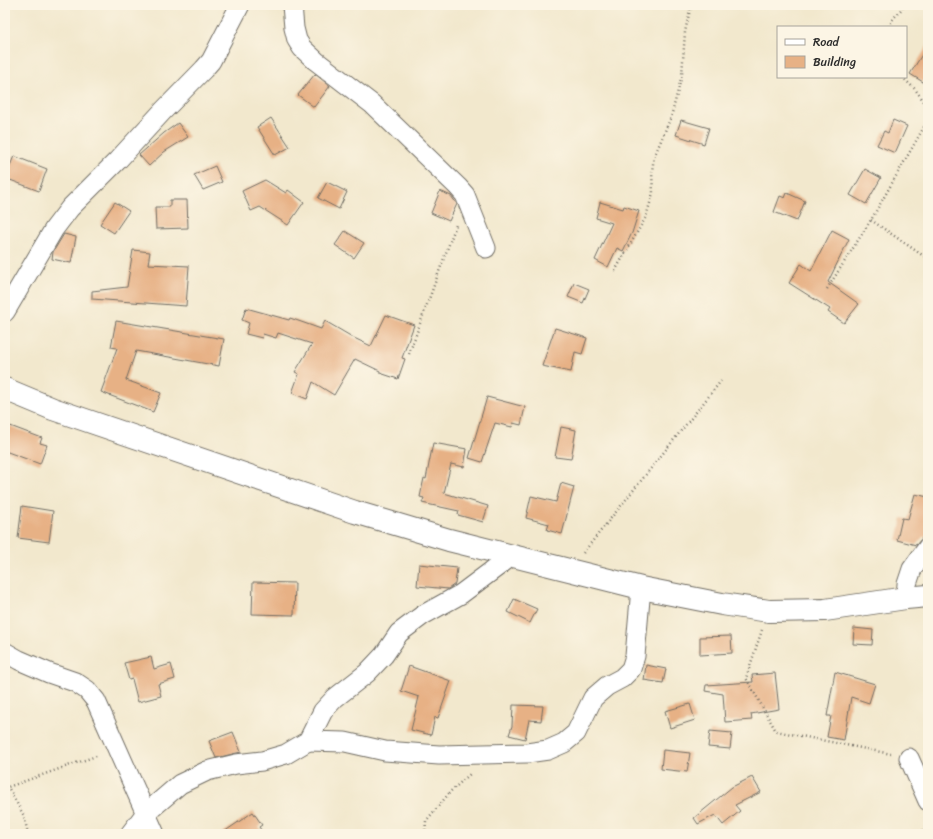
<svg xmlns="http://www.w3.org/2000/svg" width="933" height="839" font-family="Sriracha,sans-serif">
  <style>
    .building { fill: #e7b185 }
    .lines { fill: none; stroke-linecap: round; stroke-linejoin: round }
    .minor-casing { stroke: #716d64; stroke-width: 21 }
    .tertiary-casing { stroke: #716d64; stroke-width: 24 }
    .path { stroke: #716d64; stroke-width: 2.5; stroke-dasharray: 1 3; stroke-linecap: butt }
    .minor { stroke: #fff; stroke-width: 19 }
    .tertiary { stroke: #fff; stroke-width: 22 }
  </style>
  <rect width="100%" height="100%" fill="#fcf5e5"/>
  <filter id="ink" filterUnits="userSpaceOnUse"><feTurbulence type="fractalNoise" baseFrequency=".025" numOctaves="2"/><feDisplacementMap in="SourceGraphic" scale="8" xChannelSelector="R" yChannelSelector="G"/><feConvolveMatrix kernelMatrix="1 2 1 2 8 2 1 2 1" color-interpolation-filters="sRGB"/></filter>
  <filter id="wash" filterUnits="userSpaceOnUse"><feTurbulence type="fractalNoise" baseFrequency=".012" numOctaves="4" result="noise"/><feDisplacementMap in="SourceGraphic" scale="16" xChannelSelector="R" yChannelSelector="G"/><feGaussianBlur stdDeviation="0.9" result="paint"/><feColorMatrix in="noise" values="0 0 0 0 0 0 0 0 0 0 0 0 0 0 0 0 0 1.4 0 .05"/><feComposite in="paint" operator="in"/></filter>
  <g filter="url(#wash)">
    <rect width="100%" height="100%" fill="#f2e8cd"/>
    <g id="blocks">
      <g class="building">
        <path d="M 928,45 L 928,85 L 910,74 Z"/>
        <path d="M 315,74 L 330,86 L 314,107 L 298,95 Z"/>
        <path d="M 271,118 L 290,147 L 275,155 L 257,127 Z"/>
        <path d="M 681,120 L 709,128 L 704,144 L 676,135 Z"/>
        <path d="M 893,120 L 907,126 L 895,153 L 877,145 L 884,131 L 888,133 Z"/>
        <path d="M 178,123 L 188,137 L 164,152 L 149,166 L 139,155 L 164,133 Z"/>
        <path d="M 14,156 L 47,169 L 39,191 L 5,178 Z"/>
        <path d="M 215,166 L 222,182 L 203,190 L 194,175 Z"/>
        <path d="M 865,169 L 881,178 L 866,204 L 850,195 Z"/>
        <path d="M 265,180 L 286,193 L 288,190 L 304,202 L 288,225 L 260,207 L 251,211 L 242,191 Z"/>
        <path d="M 327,182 L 347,192 L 339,209 L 318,198 Z"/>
        <path d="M 440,191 L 451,196 L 457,204 L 449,221 L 431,213 Z"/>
        <path d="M 787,193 L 805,201 L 797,221 L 774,212 L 780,196 L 785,198 Z"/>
        <path d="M 170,200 L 187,200 L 188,228 L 156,229 L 155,207 L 170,207 Z"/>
        <path d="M 115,202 L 129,211 L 114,233 L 100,224 Z"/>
        <path d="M 600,202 L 623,209 L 624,206 L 639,211 L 632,233 L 623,251 L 617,248 L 608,267 L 595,260 L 612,223 L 596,218 Z"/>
        <path d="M 832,230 L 849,239 L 828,282 L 859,304 L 844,323 L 828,312 L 830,309 L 789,283 L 801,264 L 811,271 Z"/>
        <path d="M 345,231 L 364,243 L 354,258 L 335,245 Z"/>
        <path d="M 64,234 L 76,237 L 71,263 L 52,259 L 53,252 Z"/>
        <path d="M 133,250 L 150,252 L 148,264 L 189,266 L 186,306 L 92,299 L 92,291 L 127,287 Z"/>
        <path d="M 574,283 L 589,289 L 583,303 L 568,297 Z"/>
        <path d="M 246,308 L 289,320 L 290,318 L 321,329 L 325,321 L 354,338 L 371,346 L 386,315 L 414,325 L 402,358 L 405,359 L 398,379 L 380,373 L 380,371 L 355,359 L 334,395 L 313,382 L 307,399 L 292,393 L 299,374 L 295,372 L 312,344 L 278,333 L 276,338 L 263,334 L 262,338 L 246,334 L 249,323 L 242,320 Z"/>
        <path d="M 116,321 L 224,339 L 219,366 L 136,351 L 126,380 L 161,393 L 153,412 L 101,392 L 117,348 L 111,347 Z"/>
        <path d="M 555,328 L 587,338 L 582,354 L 575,352 L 571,372 L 542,366 Z"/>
        <path d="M 487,397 L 525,407 L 521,425 L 513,423 L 512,427 L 495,423 L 482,462 L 469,458 Z"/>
        <path d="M 5,424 L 42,438 L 40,443 L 47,445 L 40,464 L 5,451 Z"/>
        <path d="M 561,427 L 576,430 L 571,459 L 555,457 Z"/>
        <path d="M 433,443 L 467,449 L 464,467 L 451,464 L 444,493 L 488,506 L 483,522 L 458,515 L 459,511 L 422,503 L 424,498 L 420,497 L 424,478 L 426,479 Z"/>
        <path d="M 561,483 L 574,487 L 562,534 L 547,530 L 549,524 L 526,518 L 531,496 L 556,502 Z"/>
        <path d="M 915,494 L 928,497 L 928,536 L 923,537 L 916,545 L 897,540 L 902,518 L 908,519 Z"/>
        <path d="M 22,506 L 53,511 L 49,542 L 18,538 Z"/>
        <path d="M 419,564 L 457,568 L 455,584 L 448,589 L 417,586 Z"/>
        <path d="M 253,582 L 295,583 L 294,615 L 252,614 Z"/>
        <path d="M 514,599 L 537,609 L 530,623 L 508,612 Z"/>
        <path d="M 854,628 L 873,630 L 872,645 L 853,644 Z"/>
        <path d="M 731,636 L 732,653 L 700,655 L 700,637 Z"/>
        <path d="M 151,657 L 154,669 L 171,664 L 175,679 L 158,684 L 161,696 L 138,702 L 132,679 L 129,680 L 124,663 Z"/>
        <path d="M 646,665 L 666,669 L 663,683 L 644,680 Z"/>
        <path d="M 409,666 L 451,681 L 438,718 L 435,717 L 431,735 L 411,730 L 419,697 L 401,691 Z"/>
        <path d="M 835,672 L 875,684 L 869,703 L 851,697 L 844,740 L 827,737 L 831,716 L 827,716 Z"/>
        <path d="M 775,673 L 779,709 L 751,714 L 752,720 L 725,722 L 723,694 L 705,691 L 706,685 L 753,682 L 752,675 Z"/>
        <path d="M 690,704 L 695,720 L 670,728 L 665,711 Z"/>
        <path d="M 513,705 L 543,706 L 541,721 L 529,720 L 525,739 L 509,735 L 512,726 Z"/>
        <path d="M 710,731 L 732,733 L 730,749 L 708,747 Z"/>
        <path d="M 233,732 L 241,752 L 216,758 L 209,741 Z"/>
        <path d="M 663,750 L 690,753 L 687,772 L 661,769 Z"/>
        <path d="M 752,777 L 761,792 L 735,805 L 740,811 L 723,825 L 715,815 L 698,824 L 694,818 L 732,787 Z"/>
        <path d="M 253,812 L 262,825 L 259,827 L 264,834 L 221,834 Z"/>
      </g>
    </g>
  </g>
  <g filter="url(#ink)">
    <use href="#blocks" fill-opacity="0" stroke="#716d64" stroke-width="1"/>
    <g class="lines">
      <defs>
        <g id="minor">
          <path d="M 292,5 L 294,28 L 297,40 L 302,48 L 316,61 L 372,104 L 458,187 L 465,195 L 486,248"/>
          <path d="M 5,312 L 54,229 L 70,208 L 117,161 L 163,111 L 204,69 L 211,61 L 240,5"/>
          <path d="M 906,598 L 907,584 L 912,569 L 928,547"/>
          <path d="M 5,652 L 19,660 L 49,673 L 75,682 L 87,690 L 96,701 L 155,834"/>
          <path d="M 308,741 L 345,742 L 385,751 L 439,755 L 527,753 L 548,750 L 564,743 L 576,733 L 593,698 L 607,686 L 622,678 L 631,669 L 635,656 L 641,588"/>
          <path d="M 909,758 L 928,801"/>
          <path d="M 130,834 L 145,814 L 180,784 L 207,771 L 236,764 L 262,761 L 286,754 L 308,741 L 323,711 L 335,698 L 367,673 L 384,655 L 399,633 L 423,615 L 461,594 L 513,555"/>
        </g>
        <path id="tertiary" d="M 5,389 L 53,409 L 355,512 L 449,540 L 641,588 L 722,604 L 769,611 L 825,610 L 906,598 L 928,596"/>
      </defs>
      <use href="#minor" class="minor-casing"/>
      <use href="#tertiary" class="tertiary-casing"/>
      <g class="path">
        <path d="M 889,27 L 893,19 L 905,5"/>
        <path d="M 902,77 L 915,89 L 928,107"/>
        <path d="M 871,220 L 928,259"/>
        <path d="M 615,271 L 646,217 L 653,193 L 652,171 L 654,157 L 671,117 L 682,75 L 685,32 L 691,5"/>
        <path d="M 827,289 L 871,220 L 928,120"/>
        <path d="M 409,354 L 456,225"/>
        <path d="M 583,553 L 721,381"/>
        <path d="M 762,630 L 746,678 L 776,731 L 891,754"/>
        <path d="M 28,834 L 24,816 L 8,787 L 99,755"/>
        <path d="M 425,834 L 426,821 L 451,791 L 470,774"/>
        <path d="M 920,834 L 928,823"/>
      </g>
      <use href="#minor" class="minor"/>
      <use href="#tertiary" class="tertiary"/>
    </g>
  </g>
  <rect width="933" height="839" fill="none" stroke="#fcf5e5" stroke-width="20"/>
  <rect x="777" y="26" width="130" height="52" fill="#fcf5e5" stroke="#a8a49b"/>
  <rect x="785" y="39" width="20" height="6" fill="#ffffff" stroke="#a8a49b"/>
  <text x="813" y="46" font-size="12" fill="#2b2b2b">Road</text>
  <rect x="785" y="56" width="20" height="12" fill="#e7b185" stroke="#a8a49b"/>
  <text x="813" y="66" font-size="12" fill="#2b2b2b">Building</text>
</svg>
